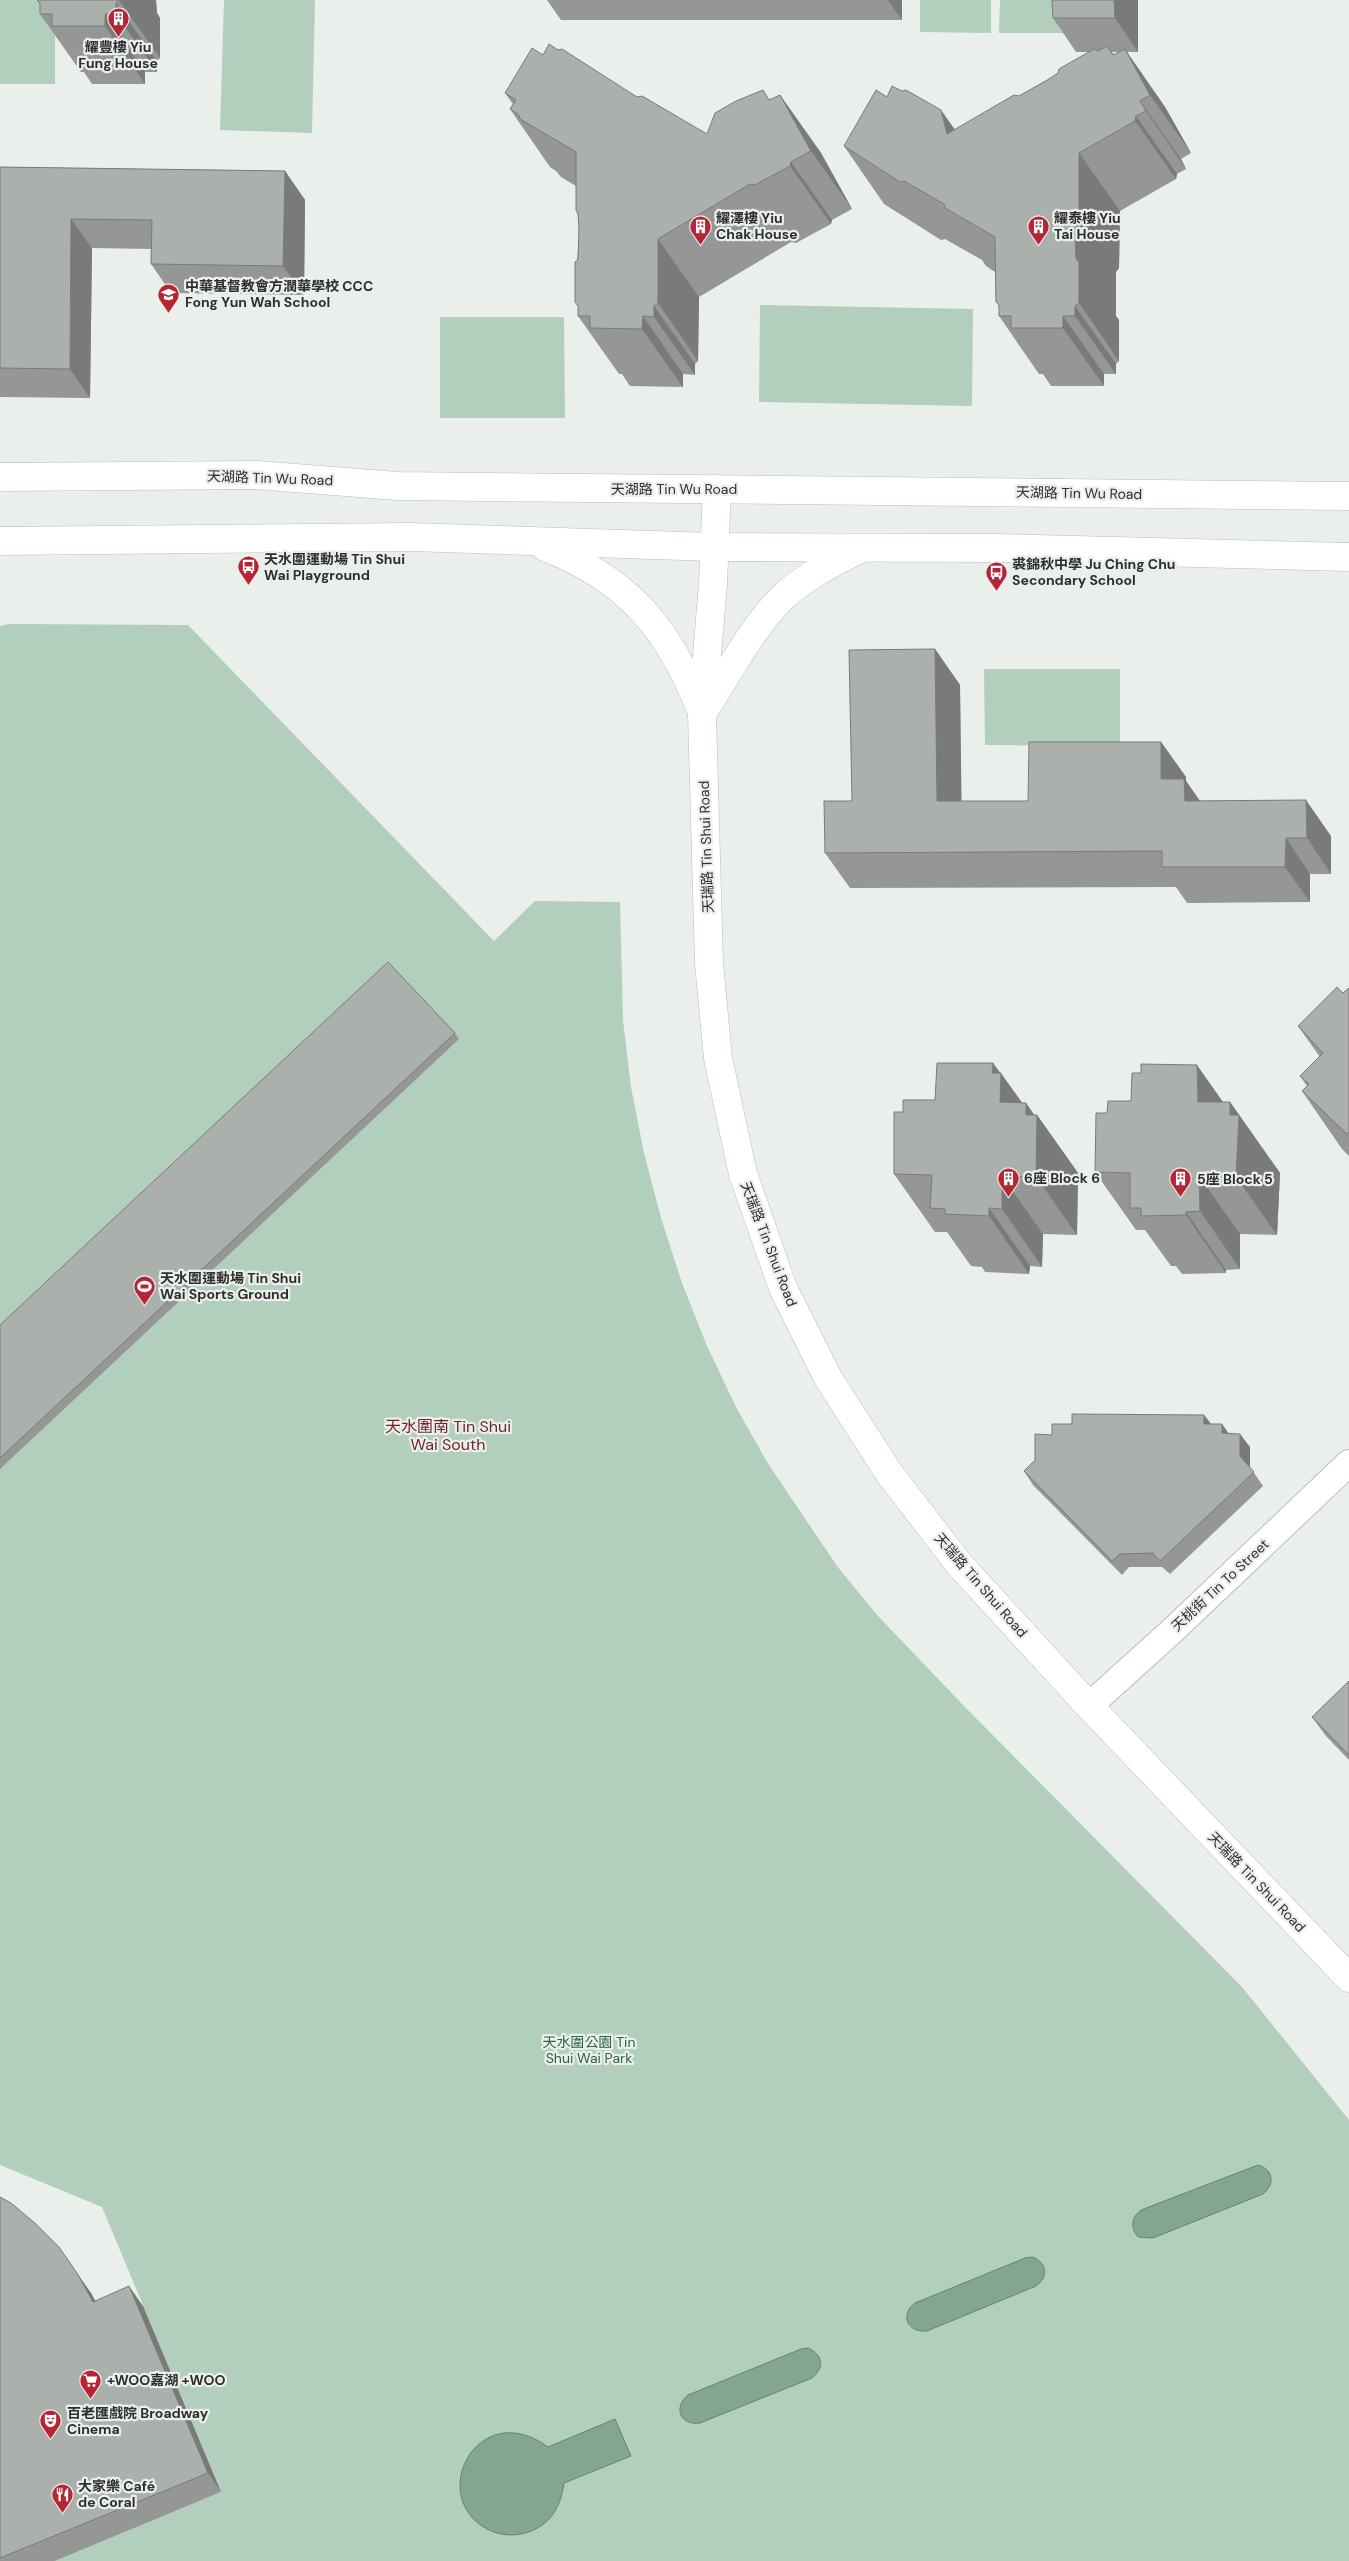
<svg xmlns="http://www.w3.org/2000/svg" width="1349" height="2561" font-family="'DM Sans','Noto Sans TC',sans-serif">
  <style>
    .green { fill: #b2cebc }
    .water { fill: #83a691; stroke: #698273 }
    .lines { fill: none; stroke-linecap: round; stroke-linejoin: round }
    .minor-casing { stroke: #b9bdbb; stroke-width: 28 }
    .secondary-casing { stroke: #b9bdbb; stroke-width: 29 }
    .minor { stroke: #fff; stroke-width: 26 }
    .secondary { stroke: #fff; stroke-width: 28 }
    .wall { fill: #949795; fill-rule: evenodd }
    .shaded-wall { fill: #787b79 }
    .building { fill: #acb0ad; stroke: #787b79 }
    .labels { text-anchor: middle; stroke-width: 4.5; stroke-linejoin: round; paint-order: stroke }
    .poi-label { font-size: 14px; font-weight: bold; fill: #2d2f2e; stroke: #ebefec; text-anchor: start }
    .street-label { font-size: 14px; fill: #2d2f2e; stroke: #ebefec }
    .park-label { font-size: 14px; fill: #286344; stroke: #ebefec }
    .quarter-label { font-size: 16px; fill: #6d2729; stroke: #ebefec }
  </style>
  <rect width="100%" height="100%" fill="#ebefec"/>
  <g class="green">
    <path d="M 0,0 L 42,0 L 55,7 L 55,84 L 0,84 Z"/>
    <path d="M 224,0 L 315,0 L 312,133 L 220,130 Z"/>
    <path d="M 920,0 L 991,0 L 991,33 L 920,32 Z"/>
    <path d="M 1000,0 L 1071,0 L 1071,33 L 999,33 Z"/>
    <path d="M 760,305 L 973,309 L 972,406 L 759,402 Z"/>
    <path d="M 440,317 L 564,317 L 565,418 L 440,418 Z"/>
    <path d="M 10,624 L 188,625 L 494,941 L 535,901 L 620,902 L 623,1020 L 631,1087 L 644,1153 L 661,1218 L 682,1283 L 707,1346 L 736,1407 L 767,1462 L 837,1566 L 877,1615 L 964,1706 L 1242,1987 L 1349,2120 L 1349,2561 L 55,2561 L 221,2492 L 102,2207 L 0,2165 L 0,626 Z"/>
    <path d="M 984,669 L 1120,669 L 1120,746 L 985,745 Z"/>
  </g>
  <g class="water">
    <path d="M 1258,2165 C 1274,2170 1275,2184 1263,2194 L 1153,2238 L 1138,2237 C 1130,2227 1131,2218 1141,2210 Z"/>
    <path d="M 1033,2257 C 1047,2263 1049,2277 1036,2286 L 927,2331 C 908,2333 899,2315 915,2303 L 1025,2258 Z"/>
    <path d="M 808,2348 C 823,2355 825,2367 812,2378 L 700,2423 C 680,2426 673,2407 688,2395 L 801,2349 Z"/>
    <path d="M 615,2419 L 631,2456 L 564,2483 C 561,2505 552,2523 531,2531 C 517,2537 500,2536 487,2529 C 426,2496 478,2396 548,2447 Z"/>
  </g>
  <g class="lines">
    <defs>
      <path id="minor" d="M 1089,1706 L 1172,1631 L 1349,1463"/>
      <g id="secondary">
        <path d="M 0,477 L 257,475 L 397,486 L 1349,496"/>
        <path d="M 717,489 L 713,584 L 702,714 L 709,963 L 718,1058 L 743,1174 L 783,1288 L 828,1378 L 889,1473 L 959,1564 L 1089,1706 L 1349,1978"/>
        <path d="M 0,541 L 411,537 L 714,547 L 997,548 L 1349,557"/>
        <path d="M 545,547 C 627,579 668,627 700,708"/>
        <path d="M 704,711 C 727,675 753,626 783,597 C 804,577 832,563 858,550"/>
      </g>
    </defs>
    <use href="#minor" class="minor-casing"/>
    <use href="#secondary" class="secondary-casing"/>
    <use href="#minor" class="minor"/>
    <use href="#secondary" class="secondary"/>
  </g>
  <g class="wall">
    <path d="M 37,0 L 156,0 L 157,13 L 160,18 L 160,58 L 157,61 L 157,72 L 145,72 L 145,84 L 92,84 L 84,72 L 81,72 L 40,14 L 40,5 Z"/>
    <path d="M 547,0 L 902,0 L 902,20 L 561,20 Z"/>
    <path d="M 1138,0 L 1138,52 L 1126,52 L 1165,107 L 1191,153 L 1181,159 L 1186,169 L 1177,174 L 1176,179 L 1120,211 L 1119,268 L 1116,272 L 1116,316 L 1119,320 L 1119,361 L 1116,364 L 1116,374 L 1104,374 L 1104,386 L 1051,386 L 1043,374 L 1039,374 L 999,316 L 999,306 L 996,302 L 995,272 L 986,266 L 982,260 L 945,239 L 941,240 L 884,204 L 844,146 L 887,97 L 954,130 L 1019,96 L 1049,79 L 1090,52 L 1076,52 L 1053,18 ZM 1112,52 L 1120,52 L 1114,55 Z"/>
    <path d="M 543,55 L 637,97 L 707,134 L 780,95 L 821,153 L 852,209 L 832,220 L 831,224 L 796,243 L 791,242 L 699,297 L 698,361 L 695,364 L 695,375 L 683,374 L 683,387 L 630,386 L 622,374 L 619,374 L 578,316 L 578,306 L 575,302 L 579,229 L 576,186 L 561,177 L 556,171 L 550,167 L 510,109 L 513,104 L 505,93 Z"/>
    <path d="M 0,167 L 285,171 L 305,200 L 304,295 L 171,293 L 151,264 L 151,249 L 92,248 L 90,398 L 0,397 Z"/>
    <path d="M 935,649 L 960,685 L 961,801 L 1028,801 L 1161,742 L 1186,777 L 1186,781 L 1200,801 L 1331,836 L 1331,874 L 1310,874 L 1310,902 L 1187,903 L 1176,887 L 850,888 L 825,853 Z"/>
    <path d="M 1349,988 L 1349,1156 L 1342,1149 L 1302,1091 L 1307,1086 L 1300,1076 L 1320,1057 L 1298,1026 L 1343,993 Z"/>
    <path d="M 455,1033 L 459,1039 L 0,1469 L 0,1325 Z"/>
    <path d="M 1000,1073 L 1001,1073 L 1022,1103 L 1026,1103 L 1034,1115 L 1037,1115 L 1078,1173 L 1077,1235 L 1043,1234 L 1042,1267 L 1030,1266 L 1029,1274 L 985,1272 L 982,1267 L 971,1266 L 947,1232 L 935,1232 L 894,1174 L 903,1112 L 935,1100 Z"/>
    <path d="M 1141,1073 L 1223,1102 L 1230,1102 L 1280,1173 L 1277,1235 L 1240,1234 L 1240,1269 L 1226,1270 L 1226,1273 L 1182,1274 L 1176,1266 L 1171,1266 L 1145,1230 L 1136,1230 L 1095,1172 L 1107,1113 L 1131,1101 Z"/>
    <path d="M 1204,1415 L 1211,1424 L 1229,1434 L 1250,1447 L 1250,1467 L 1263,1486 L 1170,1574 L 1162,1567 L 1129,1567 L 1122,1575 L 1033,1485 L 1024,1471 L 1035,1460 L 1052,1435 L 1072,1424 Z"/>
    <path d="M 1349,1681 L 1349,1760 L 1326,1736 L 1312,1717 Z"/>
    <path d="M 0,2197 L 91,2293 L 95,2301 L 143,2306 L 221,2492 L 55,2561 L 0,2561 Z"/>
  </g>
  <g class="shaded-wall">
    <path d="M 119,0 L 156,0 L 157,13 L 160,18 L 160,58 Z"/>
    <path d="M 888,0 L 902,0 L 902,20 Z"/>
    <path d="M 1114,0 L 1138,0 L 1138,52 L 1115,18 Z"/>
    <path d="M 116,3 L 157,61 L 157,72 L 116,14 Z"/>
    <path d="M 105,14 L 145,72 L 145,84 L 105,26 Z"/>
    <path d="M 1125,49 L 1165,107 L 1191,153 L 1150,95 Z"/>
    <path d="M 780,95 L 821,153 L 852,209 L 811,151 Z"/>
    <path d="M 1140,101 L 1181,159 L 1186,169 L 1146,111 Z"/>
    <path d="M 941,110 L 982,168 L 947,134 Z"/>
    <path d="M 1136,116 L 1177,174 L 1176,179 L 1135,121 Z"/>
    <path d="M 1079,153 L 1120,211 L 1119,268 L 1116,272 L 1116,316 L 1119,320 L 1119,361 L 1079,303 L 1076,259 L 1075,234 Z"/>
    <path d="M 791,162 L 832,220 L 831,224 L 790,166 Z"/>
    <path d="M 285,171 L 305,200 L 304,295 L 283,266 Z"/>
    <path d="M 71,219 L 92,248 L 90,398 L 70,369 Z"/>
    <path d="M 658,239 L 699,297 L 698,361 L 658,303 Z"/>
    <path d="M 654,306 L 695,364 L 695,375 L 654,317 Z"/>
    <path d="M 1075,306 L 1116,364 L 1116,374 L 1075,316 Z"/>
    <path d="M 643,316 L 683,374 L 683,387 L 642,329 Z"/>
    <path d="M 1063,316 L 1104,374 L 1104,386 L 1063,328 Z"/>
    <path d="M 935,649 L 960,685 L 962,837 L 937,801 Z"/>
    <path d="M 1161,742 L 1186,777 L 1186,781 L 1209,814 L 1210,837 L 1161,779 Z"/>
    <path d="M 1306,800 L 1331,836 L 1331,874 L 1307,838 Z"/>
    <path d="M 1286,838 L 1310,874 L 1310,902 L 1285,867 Z"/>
    <path d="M 993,1063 L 1026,1108 L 1026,1103 L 1037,1119 L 1037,1115 L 1078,1173 L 1077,1235 L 1036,1177 L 1000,1102 L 992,1073 Z"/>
    <path d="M 1197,1065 L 1230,1112 L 1230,1102 L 1280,1173 L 1277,1235 L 1236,1177 L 1198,1102 Z"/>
    <path d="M 1002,1176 L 1043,1234 L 1042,1267 L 1002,1209 Z"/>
    <path d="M 1199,1176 L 1240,1234 L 1240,1269 L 1200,1211 Z"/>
    <path d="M 989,1208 L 1030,1266 L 1029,1274 L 989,1216 Z"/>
    <path d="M 1186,1212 L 1226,1270 L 1226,1273 L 1186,1215 Z"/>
    <path d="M 1204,1415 L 1214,1428 L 1204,1424 Z"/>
    <path d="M 1222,1424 L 1232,1438 L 1222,1433 Z"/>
    <path d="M 1240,1434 L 1250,1447 L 1250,1469 L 1240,1456 Z"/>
    <path d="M 77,2273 L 91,2293 L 107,2322 L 93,2302 Z"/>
    <path d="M 129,2286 L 143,2306 L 221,2492 L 208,2473 Z"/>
  </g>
  <g class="building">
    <path d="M 37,0 L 119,0 L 116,3 L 116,14 L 105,14 L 105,26 L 52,26 L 52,14 L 40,14 L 40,3 Z"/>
    <path d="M 1052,0 L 1114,0 L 1115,18 L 1053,18 Z"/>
    <path d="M 549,44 L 558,50 L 562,49 L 637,97 L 642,96 L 707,134 L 715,113 L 736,101 L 763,90 L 769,100 L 780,95 L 811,151 L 791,162 L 790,166 L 755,185 L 750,184 L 658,239 L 658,303 L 654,306 L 654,317 L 643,316 L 642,329 L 590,328 L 590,316 L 578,316 L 578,306 L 575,302 L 575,262 L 578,259 L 579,229 L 578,214 L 576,210 L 576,152 L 520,119 L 519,115 L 510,109 L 516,100 L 505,93 L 532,48 L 543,55 Z"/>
    <path d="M 1107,46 L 1113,55 L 1125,49 L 1150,95 L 1140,101 L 1146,111 L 1136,116 L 1135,121 L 1079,153 L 1079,210 L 1076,214 L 1075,234 L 1076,259 L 1079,262 L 1079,303 L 1075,306 L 1075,316 L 1063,316 L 1063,328 L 1011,328 L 1011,316 L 999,316 L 999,305 L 996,302 L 995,237 L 945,208 L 944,204 L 904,181 L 900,182 L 844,146 L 876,90 L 887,97 L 892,86 L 902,91 L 906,90 L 941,110 L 947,134 L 1014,95 L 1019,96 L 1049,79 L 1058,73 L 1059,69 L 1094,49 L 1098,51 Z"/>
    <path d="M 0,167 L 285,171 L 283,266 L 151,264 L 152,220 L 71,219 L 70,369 L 0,368 Z"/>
    <path d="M 935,649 L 937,801 L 1028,801 L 1029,742 L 1161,742 L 1161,779 L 1184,779 L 1185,801 L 1306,800 L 1307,838 L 1286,838 L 1285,867 L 1162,867 L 1162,851 L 825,853 L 824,801 L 852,801 L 849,650 Z"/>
    <path d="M 388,962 L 455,1033 L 0,1458 L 0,1325 Z"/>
    <path d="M 1337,987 L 1343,993 L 1349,988 L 1349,1132 L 1347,1134 L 1302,1091 L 1309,1084 L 1300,1076 L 1323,1053 L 1298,1026 Z"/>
    <path d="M 937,1063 L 993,1063 L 992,1073 L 1001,1073 L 1000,1102 L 1026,1103 L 1026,1115 L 1037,1115 L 1036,1177 L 1002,1176 L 1002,1209 L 989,1208 L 989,1216 L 945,1214 L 945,1209 L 930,1208 L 932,1175 L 894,1174 L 894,1112 L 903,1112 L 903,1100 L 935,1100 Z"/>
    <path d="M 1141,1064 L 1197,1065 L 1198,1102 L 1230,1102 L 1230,1115 L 1239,1115 L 1236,1177 L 1199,1176 L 1200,1211 L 1186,1212 L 1186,1215 L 1141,1216 L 1141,1208 L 1130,1208 L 1130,1173 L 1095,1172 L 1096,1113 L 1107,1113 L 1108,1101 L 1131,1101 L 1132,1073 L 1141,1073 Z"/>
    <path d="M 1072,1414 L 1204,1415 L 1204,1424 L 1222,1424 L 1222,1433 L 1240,1434 L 1240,1456 L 1254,1472 L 1160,1561 L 1153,1553 L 1120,1554 L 1112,1561 L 1024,1471 L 1035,1460 L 1035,1434 L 1052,1435 L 1052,1424 L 1072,1424 Z"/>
    <path d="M 1349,1681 L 1349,1755 L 1312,1717 Z"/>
    <path d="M 0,2197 L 11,2203 L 36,2224 L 59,2247 L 77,2273 L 93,2302 L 129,2286 L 208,2473 L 0,2558 Z"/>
  </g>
  <defs>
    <symbol id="building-pin" viewBox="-11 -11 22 30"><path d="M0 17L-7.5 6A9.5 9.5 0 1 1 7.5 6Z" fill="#b62534" stroke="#ebefec"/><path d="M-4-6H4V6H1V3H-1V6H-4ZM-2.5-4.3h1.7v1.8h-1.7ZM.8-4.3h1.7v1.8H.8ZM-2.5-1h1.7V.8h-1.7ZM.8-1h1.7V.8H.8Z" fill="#fff"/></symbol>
    <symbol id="school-pin" viewBox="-11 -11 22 30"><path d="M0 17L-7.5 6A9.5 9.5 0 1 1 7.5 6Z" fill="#b62534" stroke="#ebefec"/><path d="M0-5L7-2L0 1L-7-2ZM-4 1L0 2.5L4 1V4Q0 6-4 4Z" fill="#fff"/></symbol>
    <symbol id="bus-pin" viewBox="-11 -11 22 30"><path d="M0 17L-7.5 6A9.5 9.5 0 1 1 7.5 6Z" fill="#b62534" stroke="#ebefec"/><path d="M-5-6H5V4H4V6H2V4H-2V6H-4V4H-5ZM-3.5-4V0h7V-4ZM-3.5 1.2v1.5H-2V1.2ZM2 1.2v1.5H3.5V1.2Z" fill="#fff"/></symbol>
    <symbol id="stadium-pin" viewBox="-11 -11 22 30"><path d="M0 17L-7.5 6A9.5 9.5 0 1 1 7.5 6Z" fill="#b62534" stroke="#ebefec"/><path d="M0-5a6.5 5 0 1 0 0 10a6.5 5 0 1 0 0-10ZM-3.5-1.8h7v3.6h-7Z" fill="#fff"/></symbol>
    <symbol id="supermarket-pin" viewBox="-11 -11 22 30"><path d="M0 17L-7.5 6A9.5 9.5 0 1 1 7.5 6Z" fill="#b62534" stroke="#ebefec"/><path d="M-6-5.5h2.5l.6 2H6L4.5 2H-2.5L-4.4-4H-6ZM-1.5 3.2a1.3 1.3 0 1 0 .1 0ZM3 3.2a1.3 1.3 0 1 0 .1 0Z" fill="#fff"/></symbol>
    <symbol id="theatre-pin" viewBox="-11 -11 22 30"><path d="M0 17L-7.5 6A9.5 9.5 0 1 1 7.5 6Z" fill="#b62534" stroke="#ebefec"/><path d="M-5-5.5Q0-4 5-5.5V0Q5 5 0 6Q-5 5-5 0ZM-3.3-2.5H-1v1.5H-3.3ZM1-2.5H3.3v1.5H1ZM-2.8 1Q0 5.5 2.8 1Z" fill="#fff"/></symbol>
    <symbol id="restaurant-pin" viewBox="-11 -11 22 30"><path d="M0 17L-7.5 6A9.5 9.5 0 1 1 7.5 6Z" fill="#b62534" stroke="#ebefec"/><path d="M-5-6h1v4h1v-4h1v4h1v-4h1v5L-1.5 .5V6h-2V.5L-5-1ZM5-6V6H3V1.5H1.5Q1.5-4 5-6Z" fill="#fff"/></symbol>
  </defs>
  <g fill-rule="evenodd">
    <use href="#building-pin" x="106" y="6" width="25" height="34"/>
    <use href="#building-pin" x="688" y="214" width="25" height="34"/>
    <use href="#building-pin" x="1026" y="214" width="25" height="34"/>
    <use href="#school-pin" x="156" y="282" width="25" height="34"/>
    <use href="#bus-pin" x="236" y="554" width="25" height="34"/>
    <use href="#bus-pin" x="984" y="560" width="25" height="34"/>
    <use href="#building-pin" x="996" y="1166" width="25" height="34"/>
    <use href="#building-pin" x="1168" y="1166" width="25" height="34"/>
    <use href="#stadium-pin" x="132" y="1274" width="25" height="34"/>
    <use href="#supermarket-pin" x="78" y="2368" width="25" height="34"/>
    <use href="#theatre-pin" x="38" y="2408" width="25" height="34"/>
    <use href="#restaurant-pin" x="50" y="2482" width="25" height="34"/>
  </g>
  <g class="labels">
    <g class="poi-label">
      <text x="118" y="52" text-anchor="middle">耀豐樓 Yiu<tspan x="118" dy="16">Fung House</tspan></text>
      <text x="716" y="223">耀澤樓 Yiu<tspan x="716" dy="16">Chak House</tspan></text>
      <text x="1054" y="223">耀泰樓 Yiu<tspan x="1054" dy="16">Tai House</tspan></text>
      <text x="185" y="291">中華基督教會方潤華學校 CCC<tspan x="185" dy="16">Fong Yun Wah School</tspan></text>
      <text x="264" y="564">天水圍運動場 Tin Shui<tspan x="264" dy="16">Wai Playground</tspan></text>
      <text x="1012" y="569">裘錦秋中學 Ju Ching Chu<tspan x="1012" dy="16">Secondary School</tspan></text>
      <text x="1024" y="1183">6座 Block 6</text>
      <text x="1197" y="1184">5座 Block 5</text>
      <text x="160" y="1283">天水圍運動場 Tin Shui<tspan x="160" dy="16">Wai Sports Ground</tspan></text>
      <text x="107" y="2385">+WOO嘉湖 +WOO</text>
      <text x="67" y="2418">百老匯戲院 Broadway<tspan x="67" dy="16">Cinema</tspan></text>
      <text x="78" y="2491">大家樂 Café<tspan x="78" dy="16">de Coral</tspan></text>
    </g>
    <g class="street-label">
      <text transform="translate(270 478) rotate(2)" y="5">天湖路 Tin Wu Road</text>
      <text x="674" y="494">天湖路 Tin Wu Road</text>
      <text transform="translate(1079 493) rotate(1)" y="5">天湖路 Tin Wu Road</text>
      <text transform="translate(706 847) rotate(-92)" y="5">天瑞路 Tin Shui Road</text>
      <text transform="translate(769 1244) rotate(69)" y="5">天瑞路 Tin Shui Road</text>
      <text transform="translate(981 1585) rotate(49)" y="5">天瑞路 Tin Shui Road</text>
      <text transform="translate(1220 1585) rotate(-43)" y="5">天桃街 Tin To Street</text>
      <text transform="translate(1257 1882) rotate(46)" y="5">天瑞路 Tin Shui Road</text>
    </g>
    <g class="park-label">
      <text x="589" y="2047">天水圍公園 Tin<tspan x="589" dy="16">Shui Wai Park</tspan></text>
    </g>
    <g class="quarter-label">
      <text x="448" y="1432">天水圍南 Tin Shui<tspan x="448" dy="18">Wai South</tspan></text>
    </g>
  </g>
</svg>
